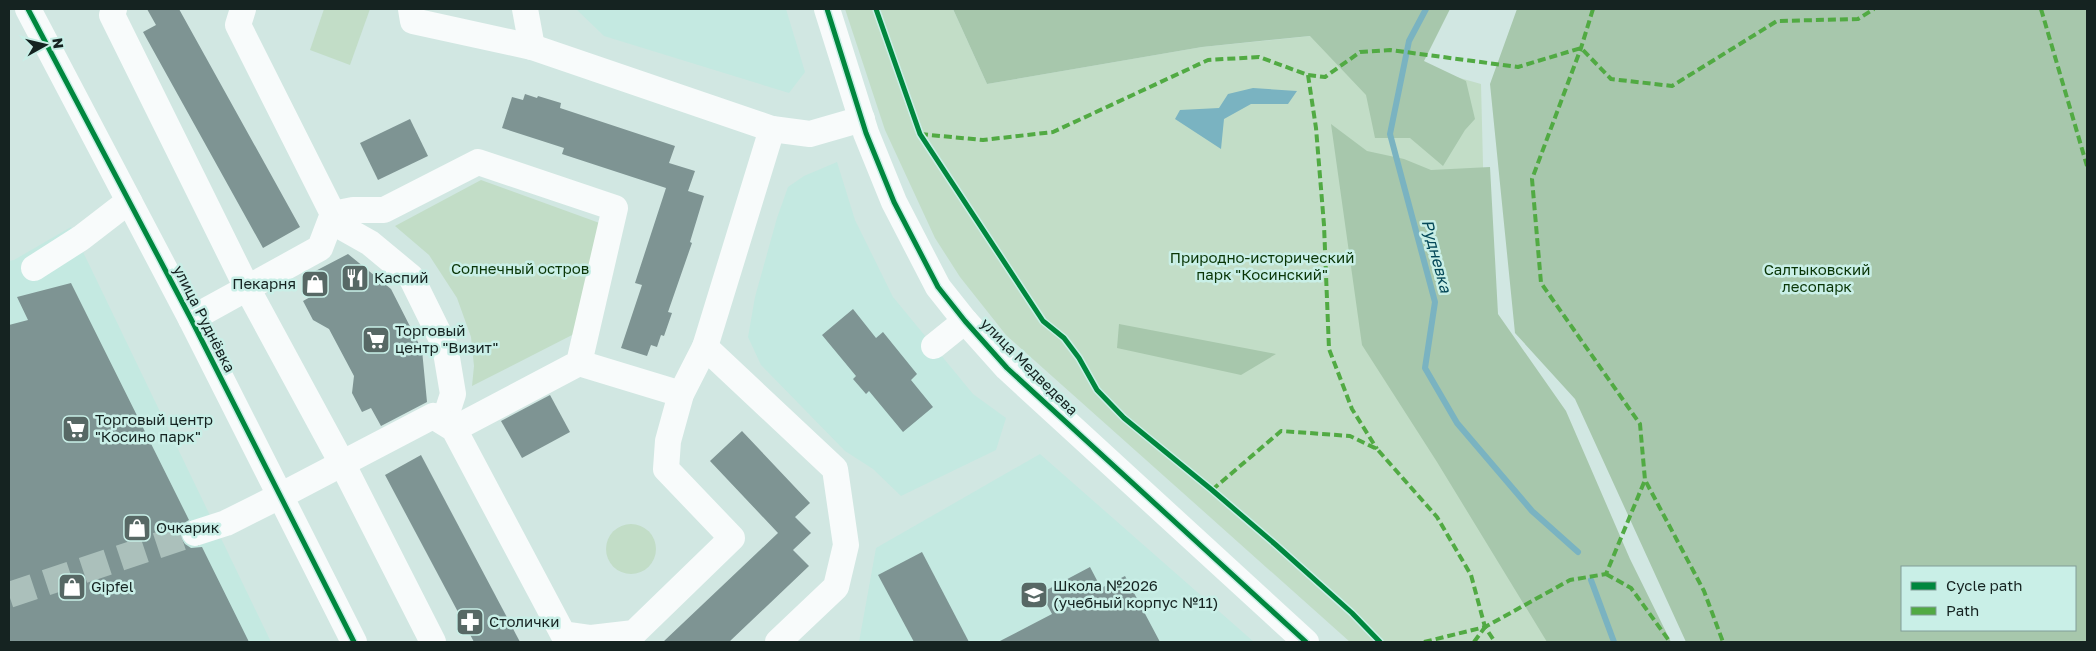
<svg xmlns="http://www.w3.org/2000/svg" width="2096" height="651" font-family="'Golos Text',sans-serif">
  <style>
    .built { fill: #c4e9e1 }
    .green { fill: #c2ddc7 }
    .forest { fill: #a7c7ac; fill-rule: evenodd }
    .water { fill: #7ab3c1 }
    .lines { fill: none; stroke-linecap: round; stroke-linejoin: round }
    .stream { stroke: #7ab3c1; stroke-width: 6 }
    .building { fill: #7e9493 }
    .minor-tunnel { stroke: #abc0bb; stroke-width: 26; stroke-dasharray: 26 13; stroke-linecap: butt }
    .minor { stroke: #f8fbfb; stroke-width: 26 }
    .quiet { stroke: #51aa43; stroke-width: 4; stroke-dasharray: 8 4; stroke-linecap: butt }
    .cycleway-casing { stroke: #c9efe7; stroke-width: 8 }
    .cycleway { stroke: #00873e; stroke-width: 5 }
    .labels { text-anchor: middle; stroke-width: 5; stroke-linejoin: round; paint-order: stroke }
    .park-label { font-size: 15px; fill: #093506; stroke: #c9efe7 }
    .poi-label { font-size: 15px; fill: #152321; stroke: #c9efe7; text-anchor: start }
    .street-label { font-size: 15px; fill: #152321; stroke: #c9efe7 }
    .water-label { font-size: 16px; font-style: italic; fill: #044858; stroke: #c9efe7 }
  </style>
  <rect width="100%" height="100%" fill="#d1e7e2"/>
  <g class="built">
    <path d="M 576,9 L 786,9 L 805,72 L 789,93 L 604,36 Z"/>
    <path d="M 837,162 L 855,220 L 893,297 L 973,394 L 1006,418 L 996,450 L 901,496 L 873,469 L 845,451 L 761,365 L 748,337 L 755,297 L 777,218 L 788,187 L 804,176 Z"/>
    <path d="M 71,227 L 271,642 L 9,642 L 9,261 L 14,260 Z"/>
    <path d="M 1040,454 L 1254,642 L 859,642 L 876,548 Z"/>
  </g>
  <g class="green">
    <path d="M 324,9 L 370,9 L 350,65 L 310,50 Z"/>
    <path d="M 845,9 L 953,9 L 987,84 L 1202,47 L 1311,36 L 1481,84 L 1488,366 L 1612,642 L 1350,642 L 1006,335 L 960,277 L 935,238 L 885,130 Z"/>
    <path d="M 481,180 L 605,225 L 576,333 L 472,386 L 474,366 L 471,337 L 457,298 L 429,255 L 395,226 Z"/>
    <circle cx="631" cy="549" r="25"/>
  </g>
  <g class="forest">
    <path d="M 953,9 L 1450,9 L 1424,61 L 1466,81 L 1475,119 L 1465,130 L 1443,166 L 1410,138 L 1375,138 L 1366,95 L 1310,36 L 1202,47 L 987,84 Z"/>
    <path d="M 1517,9 L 2087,9 L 2087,642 L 1686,642 L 1575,399 L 1515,333 L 1490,84 ZM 1902,567 L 2075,567 L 2075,630 L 1902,630 Z"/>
    <path d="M 1331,124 L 1367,151 L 1404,159 L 1431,170 L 1490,167 L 1498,314 L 1566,411 L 1630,559 L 1671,642 L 1547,642 L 1437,462 L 1362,345 Z"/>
    <path d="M 1119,324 L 1276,354 L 1241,375 L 1117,348 Z"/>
  </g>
  <path class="water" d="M 1253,88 L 1297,91 L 1288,104 L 1251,104 L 1224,119 L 1221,149 L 1175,119 L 1180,110 L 1219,108 L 1228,94 Z"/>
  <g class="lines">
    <g class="stream">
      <path d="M 1426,9 L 1409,41 L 1390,134 L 1435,302 L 1425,368 L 1457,423 L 1532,511 L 1578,552"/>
      <path d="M 1591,580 L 1614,642"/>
    </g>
  </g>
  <g class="building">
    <path d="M 147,9 L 179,9 L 300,227 L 263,248 L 143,32 L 156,25 Z"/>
    <path d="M 525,94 L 537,98 L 538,96 L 561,103 L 560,108 L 675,146 L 669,163 L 695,171 L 688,191 L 704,196 L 690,242 L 692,243 L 668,312 L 672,313 L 664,336 L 661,335 L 657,347 L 651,345 L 647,356 L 621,348 L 642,285 L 635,283 L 666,188 L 562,154 L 564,148 L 502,128 L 512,97 L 523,100 Z"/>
    <path d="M 410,119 L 428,156 L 378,180 L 360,143 Z"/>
    <path d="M 348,254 L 391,289 L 422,350 L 427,402 L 381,426 L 371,408 L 362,412 L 352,393 L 354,376 L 329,329 L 313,320 L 303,301 L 312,296 L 302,278 Z"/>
    <path d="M 71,283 L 189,520 L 184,523 L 180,529 L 181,538 L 185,544 L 191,548 L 202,547 L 249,642 L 9,642 L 9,325 L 28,320 L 17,297 Z"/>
    <path d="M 853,309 L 876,338 L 883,332 L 917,374 L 911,380 L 933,407 L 903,432 L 869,391 L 866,394 L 853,379 L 856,376 L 822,335 Z"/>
    <path d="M 550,395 L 570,432 L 522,458 L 501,421 Z"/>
    <path d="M 742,431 L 810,503 L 795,517 L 811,533 L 793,550 L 809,566 L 729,642 L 663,642 L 778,533 L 710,461 Z"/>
    <path d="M 421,455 L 520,642 L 474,642 L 385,475 Z"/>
    <path d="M 922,552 L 969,642 L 914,642 L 878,575 Z"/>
    <path d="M 1090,567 L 1101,588 L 1125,576 L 1160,642 L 998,642 L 1052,614 L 1041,593 Z"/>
  </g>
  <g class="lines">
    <path class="minor-tunnel" d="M 9,595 L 195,533"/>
    <g class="minor">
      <path d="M 28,9 L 191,319 L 354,642"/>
      <path d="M 114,9 L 112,15 L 247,288 L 343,465 L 433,642"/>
      <path d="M 411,9 L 413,21 L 532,47 L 772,129 L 810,134 L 862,119"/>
      <path d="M 525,9 L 532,47"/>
      <path d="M 827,9 L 866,133 L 894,202 L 938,287 L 965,321 L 1007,368 L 1306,642"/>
      <path d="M 333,214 L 353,210 L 384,210 L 478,162 L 615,208 L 579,363 L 454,429"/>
      <path d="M 331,221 L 370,243 L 411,277 L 445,346 L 453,394 L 444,422"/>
      <path d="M 34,268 L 81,238 L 129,201"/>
      <path d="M 191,319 L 320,248 L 333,214 L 238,25 L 243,9"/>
      <path d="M 934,346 L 965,321"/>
      <path d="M 705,347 L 835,469 L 846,545 L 836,587 L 778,642"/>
      <path d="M 579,363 L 681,394"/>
      <path d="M 195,533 L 226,523 L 280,496 L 433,416 L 454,429 L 563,634 L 591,638 L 634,633 L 732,538 L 666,469 L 668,441 L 681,394 L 705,347 L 772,129"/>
    </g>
    <g class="quiet">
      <path d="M 1593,9 L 1581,48 L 1532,179 L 1541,283 L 1640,424 L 1645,480 L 1704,591 L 1723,642"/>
      <path d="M 2041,9 L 2087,166"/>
      <path d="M 1308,75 L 1316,128 L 1324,225 L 1329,349 L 1352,409 L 1377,449"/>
      <path d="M 920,134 L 983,140 L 1053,132 L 1208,60 L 1259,57 L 1308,75 L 1325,77 L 1360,52 L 1390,50 L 1518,67 L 1581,48 L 1611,79 L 1672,86 L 1777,21 L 1858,19 L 1874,9"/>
      <path d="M 1212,490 L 1281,431 L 1350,436 L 1377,449 L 1437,517 L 1471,575 L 1485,627 L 1495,642"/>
      <path d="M 1606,574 L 1631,588 L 1670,642"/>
      <path d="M 1424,642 L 1485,627 L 1570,580 L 1606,574 L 1645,480"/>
      <path d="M 1474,642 L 1485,627"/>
    </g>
    <defs>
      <g id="cycleway">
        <path d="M 28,9 L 191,319 L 354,642"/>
        <path d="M 827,9 L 866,133 L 894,202 L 938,287 L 965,321 L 1007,368 L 1306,642"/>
        <path d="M 876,9 L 920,134 L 1043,321 L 1064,338 L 1079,358 L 1097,390 L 1124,418 L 1212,490 L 1276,545 L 1352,613 L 1380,642"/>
      </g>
    </defs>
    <use href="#cycleway" class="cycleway-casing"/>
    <use href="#cycleway" class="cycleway"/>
  </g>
  <defs>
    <symbol id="restaurant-square" viewBox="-11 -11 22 22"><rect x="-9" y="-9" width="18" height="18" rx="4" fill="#576865" stroke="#c9efe7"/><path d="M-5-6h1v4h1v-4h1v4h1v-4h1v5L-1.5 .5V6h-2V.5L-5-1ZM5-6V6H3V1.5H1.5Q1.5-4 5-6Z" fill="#fff"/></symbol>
    <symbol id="shop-square" viewBox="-11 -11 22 22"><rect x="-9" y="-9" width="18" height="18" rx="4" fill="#576865" stroke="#c9efe7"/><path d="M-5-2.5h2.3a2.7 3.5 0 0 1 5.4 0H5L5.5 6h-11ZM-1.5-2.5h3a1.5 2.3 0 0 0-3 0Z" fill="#fff"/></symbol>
    <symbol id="supermarket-square" viewBox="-11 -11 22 22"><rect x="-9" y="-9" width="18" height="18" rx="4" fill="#576865" stroke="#c9efe7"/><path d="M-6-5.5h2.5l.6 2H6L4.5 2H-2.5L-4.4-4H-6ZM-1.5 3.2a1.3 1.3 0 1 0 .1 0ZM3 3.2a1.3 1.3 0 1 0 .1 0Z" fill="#fff"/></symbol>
    <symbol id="school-square" viewBox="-11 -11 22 22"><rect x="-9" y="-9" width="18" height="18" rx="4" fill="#576865" stroke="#c9efe7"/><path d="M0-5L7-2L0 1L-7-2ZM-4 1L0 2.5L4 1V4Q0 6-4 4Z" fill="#fff"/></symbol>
    <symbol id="pharmacy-square" viewBox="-11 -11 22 22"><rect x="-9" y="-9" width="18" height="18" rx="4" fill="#576865" stroke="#c9efe7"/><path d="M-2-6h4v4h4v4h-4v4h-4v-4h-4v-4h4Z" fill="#fff"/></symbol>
  </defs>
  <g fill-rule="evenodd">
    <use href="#restaurant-square" x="339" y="262" width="32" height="32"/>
    <use href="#shop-square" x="299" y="268" width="32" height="32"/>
    <use href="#supermarket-square" x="360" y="324" width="32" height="32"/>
    <use href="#supermarket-square" x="60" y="413" width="32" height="32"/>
    <use href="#shop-square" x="121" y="512" width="32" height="32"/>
    <use href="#shop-square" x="56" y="571" width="32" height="32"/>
    <use href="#school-square" x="1018" y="579" width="32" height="32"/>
    <use href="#pharmacy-square" x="454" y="606" width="32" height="32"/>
  </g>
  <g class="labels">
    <g class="park-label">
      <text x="1262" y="263">Природно-исторический<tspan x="1262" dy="17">парк "Косинский"</tspan></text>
      <text x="520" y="274">Солнечный остров</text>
      <text x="1817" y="275">Салтыковский<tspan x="1817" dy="17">лесопарк</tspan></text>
    </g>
    <g class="poi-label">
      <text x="374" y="283">Каспий</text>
      <text x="296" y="289" text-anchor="end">Пекарня</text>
      <text x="395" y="336">Торговый<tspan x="395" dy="17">центр "Визит"</tspan></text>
      <text x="95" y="425">Торговый центр<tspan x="95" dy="17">"Косино парк"</tspan></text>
      <text x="156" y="533">Очкарик</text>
      <text x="1053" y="591">Школа №2026<tspan x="1053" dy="17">(учебный корпус №11)</tspan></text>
      <text x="91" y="592">Gipfel</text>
      <text x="489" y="627">Столички</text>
    </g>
    <g class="street-label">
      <text transform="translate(204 319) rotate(63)" y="5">улица Руднёвка</text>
      <text transform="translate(1029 367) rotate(45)" y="5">улица Медведева</text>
    </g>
    <g class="water-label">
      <text transform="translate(1437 256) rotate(75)" y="6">Рудневка</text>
    </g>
  </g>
  <rect width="2096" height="651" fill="none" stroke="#152321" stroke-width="20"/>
  <rect x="1901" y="566" width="175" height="65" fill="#c9efe7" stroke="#819d98"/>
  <rect x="1911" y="582" width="25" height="8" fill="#00873e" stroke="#819d98"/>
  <text x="1946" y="591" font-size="15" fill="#152321">Cycle path</text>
  <rect x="1911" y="607" width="25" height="8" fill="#51aa43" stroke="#819d98"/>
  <text x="1946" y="616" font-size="15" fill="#152321">Path</text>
  <g transform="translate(45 45) rotate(82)" stroke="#c9efe7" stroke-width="4" paint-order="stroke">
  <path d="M0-4L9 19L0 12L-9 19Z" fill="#152321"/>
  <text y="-8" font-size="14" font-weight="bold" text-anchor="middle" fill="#152321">N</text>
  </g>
</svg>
